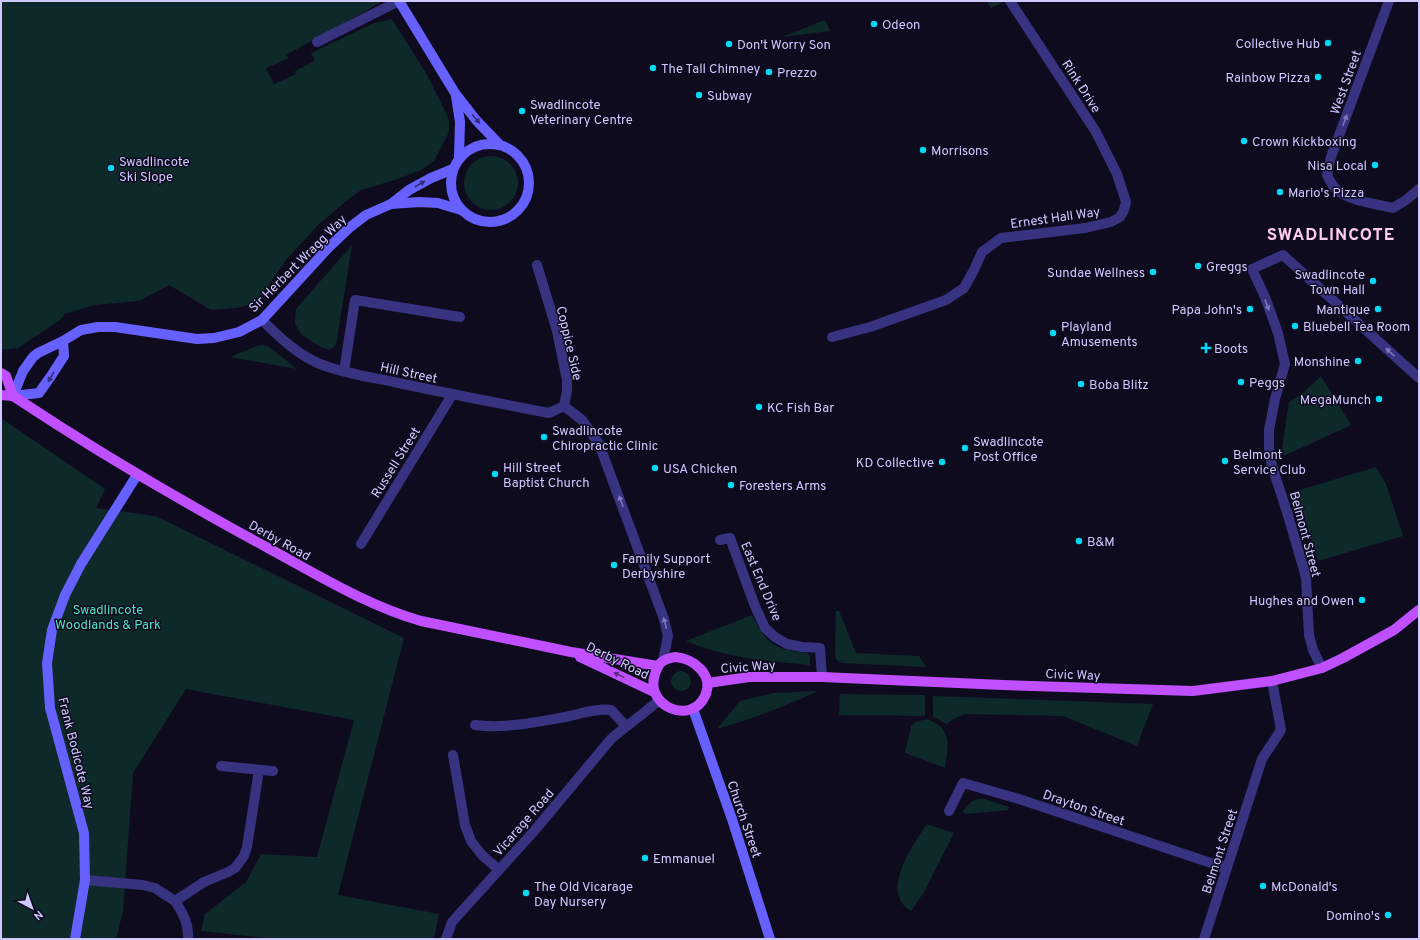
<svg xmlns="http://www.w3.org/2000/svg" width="1420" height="940" font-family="Overpass,sans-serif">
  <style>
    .green { fill: #0e2929 }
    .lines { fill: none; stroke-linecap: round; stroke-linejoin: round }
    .street { stroke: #373381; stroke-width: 10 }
    .secondary { stroke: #6660ff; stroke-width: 10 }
    .primary { stroke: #c050ff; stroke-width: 10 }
    .oneway { fill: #322d79 }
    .oneway2 { fill: #7c76ba }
    .oneway3 { fill: #5f2a84 }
    .poi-dot { fill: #00d8f4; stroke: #0f0b1f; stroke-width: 1.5 }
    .labels { text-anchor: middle; stroke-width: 3; stroke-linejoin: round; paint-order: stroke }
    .poi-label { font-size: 13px; fill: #d0c9ff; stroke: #0f0b1f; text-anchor: start }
    .street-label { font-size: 13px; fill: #d0c9ff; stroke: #0f0b1f }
    .park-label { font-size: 13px; fill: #4fe6c2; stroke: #0f0b1f }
    .district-label { font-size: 17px; font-weight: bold; letter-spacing: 1px; fill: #ffcbeb; stroke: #0f0b1f }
  </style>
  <rect width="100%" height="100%" fill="#0f0b1f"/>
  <g class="green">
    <path d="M 1,1 L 380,1 L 380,3 L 286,55 L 289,58 L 266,68 L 274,84 L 296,74 L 295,71 L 315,61 L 311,53 L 374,23 L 392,19 L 426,73 L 447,115 L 449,121 L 449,132 L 434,161 L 421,170 L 395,180 L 361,190 L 345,202 L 319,224 L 286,260 L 265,291 L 251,305 L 235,308 L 211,310 L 169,285 L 139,301 L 94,305 L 65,314 L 60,320 L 18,348 L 1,350 Z"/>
    <path d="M 987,1 L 1001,1 L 1002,3 L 991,8 Z"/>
    <path d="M 825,20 L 830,31 L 782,37 Z"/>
    <circle cx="491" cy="183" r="27"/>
    <path d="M 352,245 L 337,339 L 335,346 L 329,350 L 319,346 L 302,335 L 295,324 L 296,309 Z"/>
    <path d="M 263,345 L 268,346 L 297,369 L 230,357 L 257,346 Z"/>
    <path d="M 1321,376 L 1351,425 L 1284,456 L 1282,449 L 1289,402 L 1304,392 Z"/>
    <path d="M 1,418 L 105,489 L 96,508 L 156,516 L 404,638 L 338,895 L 439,914 L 434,939 L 274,939 L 201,931 L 205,914 L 246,882 L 261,854 L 317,857 L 354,720 L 186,689 L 133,773 L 123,911 L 116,939 L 1,939 Z"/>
    <path d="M 1376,467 L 1386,484 L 1403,536 L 1318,561 L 1296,491 Z"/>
    <path d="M 836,611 L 839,611 L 856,653 L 919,656 L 926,667 L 842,663 L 836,659 L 835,655 Z"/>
    <path d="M 752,615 C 762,635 769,647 792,651 C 799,653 804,651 810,655 L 810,665 C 769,661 724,658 686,641 Z"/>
    <circle cx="681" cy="681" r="10"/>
    <path d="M 818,691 C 786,706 752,719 717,729 L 740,701 L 773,693 Z"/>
    <path d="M 840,694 L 925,695 L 925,716 L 839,715 Z"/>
    <path d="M 933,696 L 1153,704 L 1137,746 L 1063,716 L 965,714 L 953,719 L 947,724 L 933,717 Z"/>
    <path d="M 927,719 C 953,729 948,744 945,768 L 905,753 L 911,726 L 915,722 Z"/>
    <path d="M 978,799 L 985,799 L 1009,807 L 1008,810 L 966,814 L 962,812 L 971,802 Z"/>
    <path d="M 927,824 L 954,833 L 924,892 L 911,911 C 879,892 913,845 927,824 Z"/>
  </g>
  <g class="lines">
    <g class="street">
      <path d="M 1389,1 L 1331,157 L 1327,175 C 1330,181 1332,186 1338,191 C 1350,201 1377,204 1393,208 L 1406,200 L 1419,189"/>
      <path d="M 317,42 L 399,1"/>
      <path d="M 537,265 L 557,331 L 567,380 L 567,391 L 564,406 L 582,420 L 599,444 L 664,619 L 668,636 L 663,661"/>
      <path d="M 262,320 C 279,337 298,355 320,364 C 343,373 369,377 394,382 C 445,393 497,403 549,413 L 564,406"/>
      <path d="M 832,337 L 870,327 L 946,300 L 964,288 L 974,270 L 982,252 L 1001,238 L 1085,228 L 1111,222 L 1120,217 L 1124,210 L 1126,202 L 1117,174 L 1096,132 L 1010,1"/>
      <path d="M 344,371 L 355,300 L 460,317"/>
      <path d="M 720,540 L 730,538 L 755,606 L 765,628 L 775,637 L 787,644 L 802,647 L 820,648 L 822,677"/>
      <path d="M 361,544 L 452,395"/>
      <path d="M 1322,668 L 1313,650 L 1309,635 L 1306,579 L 1304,570 L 1287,512 L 1272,466 L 1269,448 L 1269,430 L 1275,399 L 1285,364 L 1278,333 L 1265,297 L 1252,269 L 1283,255 L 1419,378"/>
      <path d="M 475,725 C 505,729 536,722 565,717 C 581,714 595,708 611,710 L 626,726"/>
      <path d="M 453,755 L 465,825 L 471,841 L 482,855 L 499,870"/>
      <path d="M 221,766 L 273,771"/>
      <path d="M 949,811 L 963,783 L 1019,799 L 1226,868"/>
      <path d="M 85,880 L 143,885 L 155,888 L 175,901 L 204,882 L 228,872 L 235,868 L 244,856 L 247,847 L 259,770"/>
      <path d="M 175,901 C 183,913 189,924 188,939"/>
      <path d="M 446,939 L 452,922 L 535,830 L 611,739 C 627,725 644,714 659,700"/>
      <path d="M 1204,939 L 1262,759 L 1281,730 L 1272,681"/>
    </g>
    <g class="secondary">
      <path d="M 399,1 L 455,93 L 476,120 L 499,144"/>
      <path d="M 456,96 L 460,122 L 459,157"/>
      <circle cx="490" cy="183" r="39"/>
      <path d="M 391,204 L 419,202 L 438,203 L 461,210"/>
      <path d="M 63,341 L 64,356 L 51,376 L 39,393 L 13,396 L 23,371 L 33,357 L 38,353 L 63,341 L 81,330 L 98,327 L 115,327 L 197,339 L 214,338 L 239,332 L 262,320 L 329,247 L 349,228 L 366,215 L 391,204 L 409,190 L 431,178 L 453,169"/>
      <path d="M 693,709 L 732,819 L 770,939"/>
      <path d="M 75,939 L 85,880 L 84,833 L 50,708 L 47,663 L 52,630 L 65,595 L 81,564 L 137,475"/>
    </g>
    <g class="primary">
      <path d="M 1,373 L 6,376 L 13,396"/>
      <path d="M 1,395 L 13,396 C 96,451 181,501 268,548 C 318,575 366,605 421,621 L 571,652 L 658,666"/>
      <path d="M 580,657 L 654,692"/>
      <path d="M 675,657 C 693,658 715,675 705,696 C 691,726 644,706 655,674 C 657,669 658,664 663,661 C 666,659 671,658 675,657 Z"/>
      <path d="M 708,683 L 749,677 L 822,677 L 1003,685 L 1193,691 L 1272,681 L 1322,668 L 1343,658 L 1394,630 L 1419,610"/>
    </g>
  </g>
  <defs><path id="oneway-solid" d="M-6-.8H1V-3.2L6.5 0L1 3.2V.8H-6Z"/></defs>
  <g class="oneway">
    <use href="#oneway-solid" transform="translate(476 119) rotate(49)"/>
    <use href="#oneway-solid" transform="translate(420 184) rotate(-29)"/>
    <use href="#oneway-solid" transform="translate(51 377) rotate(121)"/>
  </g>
  <g class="oneway2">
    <use href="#oneway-solid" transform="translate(1345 120) rotate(-70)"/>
    <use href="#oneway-solid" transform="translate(1267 305) rotate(69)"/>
    <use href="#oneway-solid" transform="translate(1390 352) rotate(-137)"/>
    <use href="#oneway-solid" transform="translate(621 501) rotate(-111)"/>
    <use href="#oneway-solid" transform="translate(665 623) rotate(-105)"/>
  </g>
  <use class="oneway3" href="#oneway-solid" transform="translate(619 675) rotate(-154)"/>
  <g class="poi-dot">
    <circle cx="874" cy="24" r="4"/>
    <circle cx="1328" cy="43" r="4"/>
    <circle cx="729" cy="44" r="4"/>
    <circle cx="653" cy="68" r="4"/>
    <circle cx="769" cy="72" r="4"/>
    <circle cx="1318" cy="77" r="4"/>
    <circle cx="699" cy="95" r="4"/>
    <circle cx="522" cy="111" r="4"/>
    <circle cx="1244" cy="141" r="4"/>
    <circle cx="923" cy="150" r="4"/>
    <circle cx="1375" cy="165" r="4"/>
    <circle cx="111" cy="168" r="4"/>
    <circle cx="1280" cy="192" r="4"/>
    <circle cx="1198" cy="266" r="4"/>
    <circle cx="1153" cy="272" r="4"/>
    <circle cx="1373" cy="281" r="4"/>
    <circle cx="1250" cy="309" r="4"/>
    <circle cx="1378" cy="309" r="4"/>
    <circle cx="1295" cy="326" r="4"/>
    <circle cx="1053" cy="333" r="4"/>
    <path d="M1204 342h4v4h4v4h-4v4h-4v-4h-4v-4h4z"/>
    <circle cx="1358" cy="361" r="4"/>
    <circle cx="1241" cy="382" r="4"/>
    <circle cx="1081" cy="384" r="4"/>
    <circle cx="1379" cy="399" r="4"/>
    <circle cx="759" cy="407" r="4"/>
    <circle cx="544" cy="437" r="4"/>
    <circle cx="965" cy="448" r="4"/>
    <circle cx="1225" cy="461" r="4"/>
    <circle cx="942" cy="462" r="4"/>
    <circle cx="655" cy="468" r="4"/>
    <circle cx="495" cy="474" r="4"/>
    <circle cx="731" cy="485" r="4"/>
    <circle cx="1079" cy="541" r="4"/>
    <circle cx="614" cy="565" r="4"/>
    <circle cx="1362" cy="600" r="4"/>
    <circle cx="645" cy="858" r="4"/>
    <circle cx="1263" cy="886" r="4"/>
    <circle cx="526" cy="893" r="4"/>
    <circle cx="1388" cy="915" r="4"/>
  </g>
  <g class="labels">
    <g class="poi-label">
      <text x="882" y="29">Odeon</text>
      <text x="1320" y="48" text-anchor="end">Collective Hub</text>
      <text x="737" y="49">Don't Worry Son</text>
      <text x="661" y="73">The Tall Chimney</text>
      <text x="777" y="77">Prezzo</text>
      <text x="1310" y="82" text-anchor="end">Rainbow Pizza</text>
      <text x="707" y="100">Subway</text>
      <text x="530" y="109">Swadlincote<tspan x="530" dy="15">Veterinary Centre</tspan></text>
      <text x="1252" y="146">Crown Kickboxing</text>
      <text x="931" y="155">Morrisons</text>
      <text x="119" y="166">Swadlincote<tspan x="119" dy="15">Ski Slope</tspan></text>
      <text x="1367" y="170" text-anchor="end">Nisa Local</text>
      <text x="1288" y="197">Mario's Pizza</text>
      <text x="1206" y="271">Greggs</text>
      <text x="1145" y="277" text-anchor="end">Sundae Wellness</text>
      <text x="1365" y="279" text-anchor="end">Swadlincote<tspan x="1365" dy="15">Town Hall</tspan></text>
      <text x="1242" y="314" text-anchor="end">Papa John's</text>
      <text x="1370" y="314" text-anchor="end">Mantique</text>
      <text x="1061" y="331">Playland<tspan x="1061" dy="15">Amusements</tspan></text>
      <text x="1303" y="331">Bluebell Tea Room</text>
      <text x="1214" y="353">Boots</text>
      <text x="1350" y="366" text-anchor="end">Monshine</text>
      <text x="1249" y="387">Peggs</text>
      <text x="1089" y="389">Boba Blitz</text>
      <text x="1371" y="404" text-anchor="end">MegaMunch</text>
      <text x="767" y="412">KC Fish Bar</text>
      <text x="552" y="435">Swadlincote<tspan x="552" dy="15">Chiropractic Clinic</tspan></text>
      <text x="973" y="446">Swadlincote<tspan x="973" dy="15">Post Office</tspan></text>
      <text x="1233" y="459">Belmont<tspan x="1233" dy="15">Service Club</tspan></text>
      <text x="934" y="467" text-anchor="end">KD Collective</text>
      <text x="503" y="472">Hill Street<tspan x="503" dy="15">Baptist Church</tspan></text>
      <text x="663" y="473">USA Chicken</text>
      <text x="739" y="490">Foresters Arms</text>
      <text x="1087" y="546">B&amp;M</text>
      <text x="622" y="563">Family Support<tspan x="622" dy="15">Derbyshire</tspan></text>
      <text x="1354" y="605" text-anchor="end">Hughes and Owen</text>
      <text x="653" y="863">Emmanuel</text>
      <text x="534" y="891">The Old Vicarage<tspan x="534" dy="15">Day Nursery</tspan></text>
      <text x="1271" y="891">McDonald's</text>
      <text x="1380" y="920" text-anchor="end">Domino's</text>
    </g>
    <g class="street-label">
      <text transform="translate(1345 82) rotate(-70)" y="5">West Street</text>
      <text transform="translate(1082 86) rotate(57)" y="5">Rink Drive</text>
      <text transform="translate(1055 217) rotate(-8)" y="5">Ernest Hall Way</text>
      <text transform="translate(297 263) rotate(-45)" y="5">Sir Herbert Wragg Way</text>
      <text transform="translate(570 343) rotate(77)" y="5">Coppice Side</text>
      <text transform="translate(409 372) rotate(12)" y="5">Hill Street</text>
      <text transform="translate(395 462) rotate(-58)" y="5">Russell Street</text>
      <text transform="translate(1306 534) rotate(75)" y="5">Belmont Street</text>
      <text transform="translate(280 540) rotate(29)" y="5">Derby Road</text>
      <text transform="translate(762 581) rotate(67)" y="5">East End Drive</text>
      <text transform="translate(618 660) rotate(26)" y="5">Derby Road</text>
      <text transform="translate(748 666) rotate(-4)" y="5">Civic Way</text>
      <text transform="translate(1073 674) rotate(2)" y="5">Civic Way</text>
      <text transform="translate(77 753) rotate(76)" y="5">Frank Bodicote Way</text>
      <text transform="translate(1084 807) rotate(19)" y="5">Drayton Street</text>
      <text transform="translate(745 819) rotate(71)" y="5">Church Street</text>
      <text transform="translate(523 822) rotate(-49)" y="5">Vicarage Road</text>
      <text transform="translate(1219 851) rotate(-72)" y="5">Belmont Street</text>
    </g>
    <g class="park-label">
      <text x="108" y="614">Swadlincote<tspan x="108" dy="15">Woodlands &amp; Park</tspan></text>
    </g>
    <g class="district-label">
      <text x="1331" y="240">SWADLINCOTE</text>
    </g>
  </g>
  <rect width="1420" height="940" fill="none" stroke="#d0c9ff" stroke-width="4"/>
  <g transform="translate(32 908) rotate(139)" stroke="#0f0b1f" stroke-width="3" paint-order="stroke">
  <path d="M0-3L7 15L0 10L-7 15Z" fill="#d0c9ff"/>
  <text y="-6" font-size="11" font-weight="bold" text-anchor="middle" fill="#d0c9ff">N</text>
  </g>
</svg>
